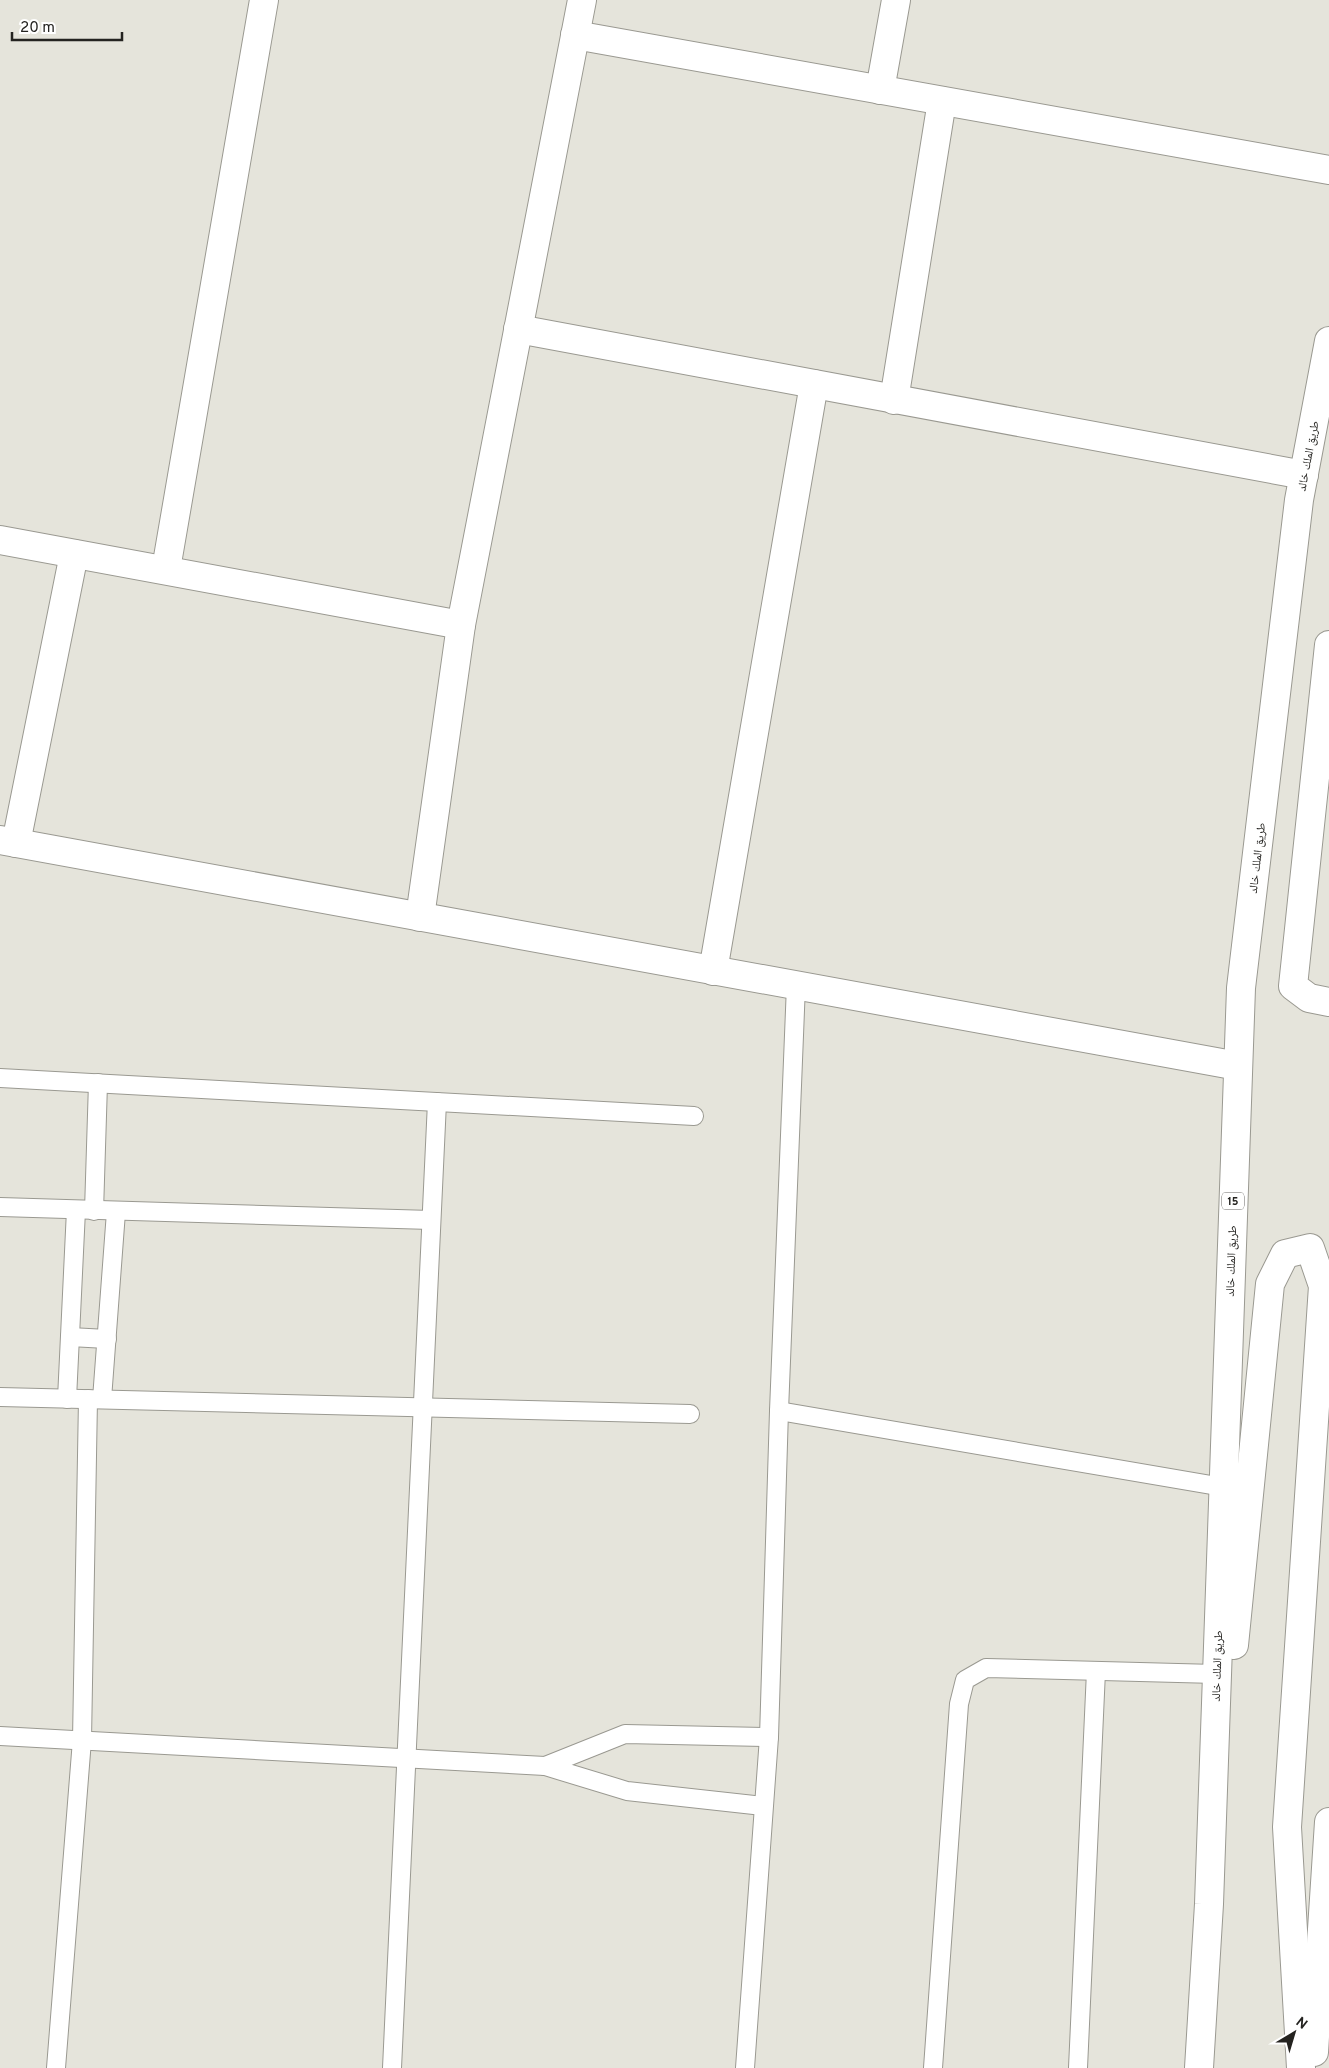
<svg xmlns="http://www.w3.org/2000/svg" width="1329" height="2068" font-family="Overpass,'Noto Naskh Arabic',sans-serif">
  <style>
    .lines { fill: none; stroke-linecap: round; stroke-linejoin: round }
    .lane-casing { stroke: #9a9991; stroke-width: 20 }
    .street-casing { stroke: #9a9991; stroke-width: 30 }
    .highway-casing { stroke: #9a9991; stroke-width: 30 }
    .lane { stroke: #fff; stroke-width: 18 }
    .street { stroke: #fff; stroke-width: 28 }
    .highway { stroke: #fff; stroke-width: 28 }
    .labels { text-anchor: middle; stroke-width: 5; stroke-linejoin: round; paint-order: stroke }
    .shield { fill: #fff; stroke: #666563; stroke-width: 1 }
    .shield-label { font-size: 11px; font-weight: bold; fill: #242320 }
    .street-label { font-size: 12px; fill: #242320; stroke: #fff }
  </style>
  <rect width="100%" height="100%" fill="#e5e4db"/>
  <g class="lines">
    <defs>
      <g id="lane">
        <path d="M 0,1078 L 694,1116"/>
        <path d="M 0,1207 L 431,1220"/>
        <path d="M 94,1211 L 98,1083"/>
        <path d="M 70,1337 L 107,1339"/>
        <path d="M 0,1397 L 690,1414"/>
        <path d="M 67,1399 L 76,1210"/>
        <path d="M 102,1399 L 116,1212"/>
        <path d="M 779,1411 L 1223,1487"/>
        <path d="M 0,1736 L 545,1766 L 627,1791 L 763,1806"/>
        <path d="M 545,1766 L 625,1734 L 769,1737"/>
        <path d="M 56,2068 L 82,1740 L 88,1399"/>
        <path d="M 392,2068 L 437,1102"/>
        <path d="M 745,2068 L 769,1737 L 779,1411 L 796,985"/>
        <path d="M 933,2068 L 959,1704 L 965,1680 L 986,1668 L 1216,1674"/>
        <path d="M 1078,2068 L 1096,1671"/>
      </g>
      <g id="street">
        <path d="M 575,35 L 1329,170"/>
        <path d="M 880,90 L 896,0"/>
        <path d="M 518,329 L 1304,475"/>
        <path d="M 894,400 L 942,101"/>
        <path d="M 0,540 L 461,625"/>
        <path d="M 166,569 L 264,0"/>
        <path d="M 0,840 L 1238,1066"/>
        <path d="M 16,843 L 74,554"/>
        <path d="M 420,917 L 461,625 L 582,0"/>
        <path d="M 713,971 L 814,384"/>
      </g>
      <g id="highway">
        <path d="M 1329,645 L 1293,986 L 1309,998 L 1329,1002"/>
        <path d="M 1234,1645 L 1270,1284 L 1285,1254 L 1310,1248 L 1323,1286 L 1287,1827 L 1301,2068"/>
        <path d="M 1314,2052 L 1329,1822"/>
        <path d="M 1199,2068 L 1209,1904 L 1241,988 L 1299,500 L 1329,341"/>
      </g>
    </defs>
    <use href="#lane" class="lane-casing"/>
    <use href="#street" class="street-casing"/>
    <use href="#highway" class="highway-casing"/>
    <use href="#lane" class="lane"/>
    <use href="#street" class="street"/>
    <use href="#highway" class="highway"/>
  </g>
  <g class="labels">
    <rect class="shield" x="1222" y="1192.5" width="22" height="17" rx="4"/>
    <g class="shield-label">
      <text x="1233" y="1205">15</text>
    </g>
    <g class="street-label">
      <text transform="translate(1308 456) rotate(-79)" y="4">طريق الملك خالد</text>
      <text transform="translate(1257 858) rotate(-83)" y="4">طريق الملك خالد</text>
      <text transform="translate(1231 1261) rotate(-88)" y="4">طريق الملك خالد</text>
      <text transform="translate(1217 1666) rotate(-88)" y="4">طريق الملك خالد</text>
    </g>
  </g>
  <g transform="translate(1294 2033) rotate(38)" stroke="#ffffff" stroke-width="4" paint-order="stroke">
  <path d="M0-4L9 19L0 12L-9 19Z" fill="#242320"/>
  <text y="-8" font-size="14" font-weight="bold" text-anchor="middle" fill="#242320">N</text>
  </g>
  <path d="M12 32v8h110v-8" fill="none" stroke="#242320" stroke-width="2.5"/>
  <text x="20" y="32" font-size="15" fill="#242320" stroke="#ffffff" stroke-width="4" paint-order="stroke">20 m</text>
</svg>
